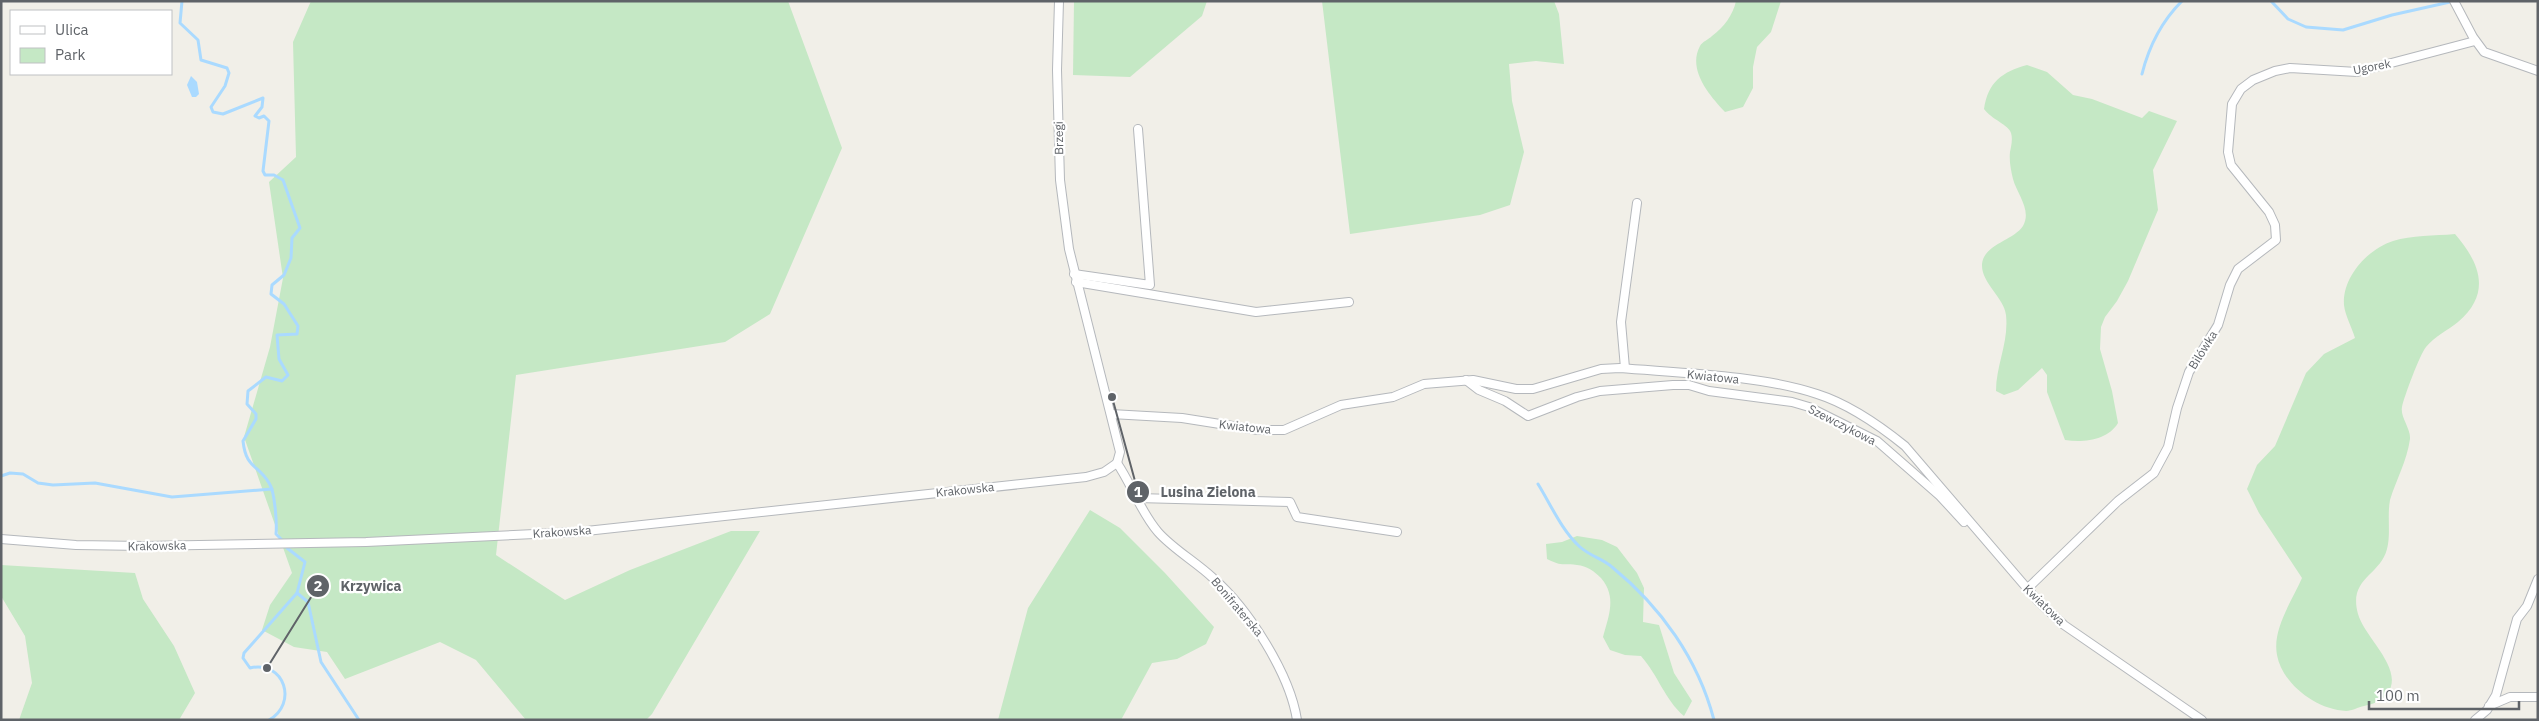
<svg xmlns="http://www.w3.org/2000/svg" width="2539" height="721" font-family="'IBM Plex Sans',sans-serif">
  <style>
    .green { fill: #c5e8c5 }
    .water { fill: #aadaff }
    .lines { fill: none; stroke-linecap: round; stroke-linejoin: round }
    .stream { stroke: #aadaff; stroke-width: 3 }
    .minor-casing { stroke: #b5b8bc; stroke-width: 10 }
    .minor { stroke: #fff; stroke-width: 8 }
    .labels { text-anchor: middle; stroke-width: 4.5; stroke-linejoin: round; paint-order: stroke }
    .street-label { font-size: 12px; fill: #5f6368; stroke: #fff }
    .leader { fill: none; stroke: #5f6368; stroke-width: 2 }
    .callout-dot { fill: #5f6368; stroke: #fff; stroke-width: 2 }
    .mark-label { font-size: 15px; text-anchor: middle; font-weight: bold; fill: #fff }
    .callout-label { font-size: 14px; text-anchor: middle; font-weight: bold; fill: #5f6368; stroke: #fff; stroke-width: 4.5; stroke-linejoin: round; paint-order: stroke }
  </style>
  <rect width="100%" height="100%" fill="#f1efe8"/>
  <g class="green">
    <path d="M 311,1 L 788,1 L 842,148 L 770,314 L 725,342 L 516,375 L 496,555 L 565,600 L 630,570 L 731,531 L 760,531 L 652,714 L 646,720 L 526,720 L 476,660 L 440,642 L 345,679 L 327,652 L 294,647 L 262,630 L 270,605 L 292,573 L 244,437 L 270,347 L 283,278 L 269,182 L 296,157 L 293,42 Z"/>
    <path d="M 1074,1 L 1207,1 L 1202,16 L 1130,77 L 1073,75 Z"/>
    <path d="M 1322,1 L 1554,1 L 1559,14 L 1564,64 L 1536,61 L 1509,64 L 1512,101 L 1524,152 L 1510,205 L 1480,215 L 1350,234 Z"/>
    <path d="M 1736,1 L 1781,1 L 1771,32 L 1757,47 L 1753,67 L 1753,88 L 1743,107 L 1725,112 C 1710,96 1687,70 1700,46 C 1702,42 1709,39 1712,36 C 1724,27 1733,15 1736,1 Z"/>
    <path d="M 2027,65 L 2047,72 L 2073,95 L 2092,99 L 2142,118 L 2149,111 L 2177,121 L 2153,170 L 2158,210 L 2128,281 L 2117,301 L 2105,317 L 2101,327 L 2100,349 L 2112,391 L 2118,423 C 2108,440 2084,443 2065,440 L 2047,392 L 2047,375 L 2042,368 L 2018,390 L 2004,395 L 1996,391 C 1996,365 2009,342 2006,315 C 2004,297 1981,283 1982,264 C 1984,244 2013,241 2023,226 C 2032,210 2017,194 2013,179 C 2011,171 2009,161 2010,152 C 2011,147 2013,139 2011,133 C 2009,125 1991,119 1984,109 C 1988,82 2002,72 2027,65 Z"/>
    <path d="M 2455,234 C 2480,263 2492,293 2458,322 C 2448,330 2434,337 2426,347 C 2420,354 2404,397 2402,407 C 2400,417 2411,429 2410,439 C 2407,461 2396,480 2390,500 C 2387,516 2391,534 2387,549 C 2380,576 2348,578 2358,614 C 2364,637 2406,670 2387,694 C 2381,702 2372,704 2364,706 C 2358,707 2352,711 2346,711 C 2317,710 2282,684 2277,655 C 2272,629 2292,601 2302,578 L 2259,513 L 2247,489 L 2257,465 L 2275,446 L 2306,373 L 2324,354 L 2355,338 C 2352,328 2345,315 2344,305 C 2342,277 2368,249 2393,241 C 2412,235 2434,236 2455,234 Z"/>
    <path d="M 1090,510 L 1120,528 L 1165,573 L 1214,627 L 1206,644 L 1177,659 L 1152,663 L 1121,720 L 998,720 L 1028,608 Z"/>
    <path d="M 1577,536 L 1602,540 L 1617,547 L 1637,573 L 1644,588 L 1643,622 L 1659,625 L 1674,673 L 1692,701 L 1684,716 C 1665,700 1658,675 1641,656 L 1625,655 L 1610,650 L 1603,637 C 1609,615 1617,597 1601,578 C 1594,571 1587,566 1577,565 C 1562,563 1563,567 1547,559 L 1546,544 L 1562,542 Z"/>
    <path d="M 1,565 L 135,573 L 143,599 L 174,646 L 195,693 L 179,720 L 19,720 L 32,683 L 25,636 L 1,596 Z"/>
  </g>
  <path class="water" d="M 191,76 L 197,82 L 199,94 L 196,97 L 192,97 L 187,85 Z"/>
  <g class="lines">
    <g class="stream">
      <path d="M 182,1 L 180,23 L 198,40 L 201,60 L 227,68 L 229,73 L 225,86 L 211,107 L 213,112 L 223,114 L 263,98 L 262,107 L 255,116 L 259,118 L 264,116 L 269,121 L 263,171 L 265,175 L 274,175 L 283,180 L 300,228 L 292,238 L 291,258 L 284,275 L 272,285 L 271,294 L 284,304 L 298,326 L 297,334 L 277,335 L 279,359 L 288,375 L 282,381 L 266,377 L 248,391 L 247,404 L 256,414 L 256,419 L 243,441 C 246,469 258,464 269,483 C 275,491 277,524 276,534 L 284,542"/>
      <path d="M 2271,1 L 2288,19 L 2306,27 L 2343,30 L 2392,15 L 2450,2"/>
      <path d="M 2142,74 C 2149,46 2161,22 2182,1"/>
      <path d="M 1,476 L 10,473 L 23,474 L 38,483 L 53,485 L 95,483 L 172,497 L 272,489"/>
      <path d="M 1538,484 C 1551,505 1562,531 1580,547 C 1590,556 1603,559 1612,567 C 1661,607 1698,659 1714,720"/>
      <path d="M 297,593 L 308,602 L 321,662 L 359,720"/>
      <path d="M 269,720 C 298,704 285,660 250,668 L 243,658 L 244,653 L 297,593 L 305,562 L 287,548"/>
    </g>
    <defs>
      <g id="minor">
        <path d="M 1059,1 L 1057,70 L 1060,180 L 1069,249 L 1120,452 L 1117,463"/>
        <path d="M 2454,1 L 2473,37 L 2484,52 L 2538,71"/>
        <path d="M 1074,274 L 1150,285 L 1138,129"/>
        <path d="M 1076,282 L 1256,312 L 1349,302"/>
        <path d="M 1625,368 L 1621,322 L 1637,203"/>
        <path d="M 1466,380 L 1479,390 L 1505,401 L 1528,416 L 1577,397 L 1600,391 L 1673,385 L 1689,385 L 1709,391 L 1792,402 L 1809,407 L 1877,441 L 1940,496 L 1964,522"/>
        <path d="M 1111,414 L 1182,418 L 1258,430 L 1284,430 L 1341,405 L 1393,397 L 1424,384 L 1473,380 L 1516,389 L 1533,389 L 1601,369 L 1620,368 C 1680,373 1760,375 1817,394 C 1849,404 1879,425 1905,446 L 2038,601 L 2064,625 L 2202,720"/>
        <path d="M 1117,463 C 1132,485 1140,511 1158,532 C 1173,549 1196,562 1213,578 C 1248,608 1290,674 1297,720"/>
        <path d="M 1137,498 L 1290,502 L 1297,517 L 1397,532"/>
        <path d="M 1,539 L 76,545 L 143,546 L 366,542 L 577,532 L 1086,477 L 1104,472 L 1117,463"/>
        <path d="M 2027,589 L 2118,501 L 2154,473 L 2168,447 L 2177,408 L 2189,372 L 2218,325 L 2230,285 L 2238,269 L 2276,240 L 2275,225 L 2269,212 L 2231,165 L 2228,152 L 2232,104 L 2241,89 L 2253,80 L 2275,71 L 2290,68 L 2357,72 L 2475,41"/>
        <path d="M 2489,706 L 2510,697 L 2538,697"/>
        <path d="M 2475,720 L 2487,710 L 2496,695 L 2517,619 L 2527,606 L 2538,579"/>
      </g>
    </defs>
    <use href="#minor" class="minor-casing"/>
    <use href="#minor" class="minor"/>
  </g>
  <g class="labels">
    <g class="street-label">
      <text transform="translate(2372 67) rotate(-11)" y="4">Ugorek</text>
      <text transform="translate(1059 138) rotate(-91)" y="4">Brzegi</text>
      <text transform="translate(2203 350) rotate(-58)" y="4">Bilówka</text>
      <text transform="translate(1713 377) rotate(6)" y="4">Kwiatowa</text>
      <text transform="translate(1842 425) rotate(27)" y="4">Szewczykowa</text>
      <text transform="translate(1245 427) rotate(6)" y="4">Kwiatowa</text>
      <text transform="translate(965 490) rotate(-6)" y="4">Krakowska</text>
      <text transform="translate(562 532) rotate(-4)" y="4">Krakowska</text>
      <text transform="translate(157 546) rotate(-1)" y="4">Krakowska</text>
      <text transform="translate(2044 605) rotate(44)" y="4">Kwiatowa</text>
      <text transform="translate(1237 607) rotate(50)" y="4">Bonifraterska</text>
    </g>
  </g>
  <path class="leader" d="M1112 397L1138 492M267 668L318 586"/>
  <g class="callout-dot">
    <circle cx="1112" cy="397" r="5"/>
    <circle cx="267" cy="668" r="5"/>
    <circle cx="1138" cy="492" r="12"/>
    <circle cx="318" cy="586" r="12"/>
  </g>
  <g class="mark-label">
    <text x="1138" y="497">1</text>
    <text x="318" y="591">2</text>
  </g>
  <g class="callout-label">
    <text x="1208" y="497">Lusina Zielona</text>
    <text x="371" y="591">Krzywica</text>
  </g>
  <rect width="2539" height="721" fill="none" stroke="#5f6368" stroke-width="5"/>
  <rect x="10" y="10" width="162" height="65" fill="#ffffff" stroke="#bfc1c3"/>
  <rect x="20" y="26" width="25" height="8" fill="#ffffff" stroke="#bfc1c3"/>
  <text x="55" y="35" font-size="15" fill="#5f6368">Ulica</text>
  <rect x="20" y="48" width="25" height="15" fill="#c5e8c5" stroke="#bfc1c3"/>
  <text x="55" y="60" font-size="15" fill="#5f6368">Park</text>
  <path d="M2369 701v8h150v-8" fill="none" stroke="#5f6368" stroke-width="2.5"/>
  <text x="2376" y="701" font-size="15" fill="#5f6368" stroke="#ffffff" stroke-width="4" paint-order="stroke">100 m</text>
</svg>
